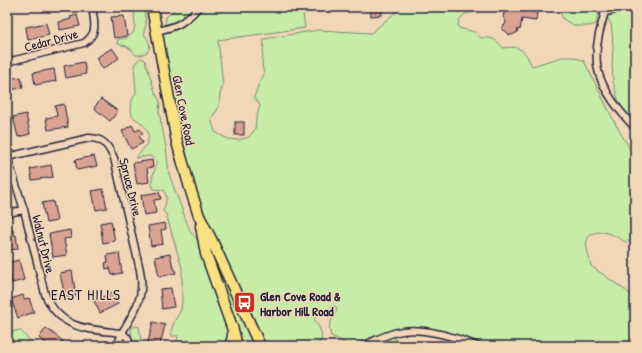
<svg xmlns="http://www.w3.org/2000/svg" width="642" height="353" font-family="'Patrick Hand',sans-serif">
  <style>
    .green { fill: #c6eca7; stroke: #748771 }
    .building { fill: #daa391; stroke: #22223b }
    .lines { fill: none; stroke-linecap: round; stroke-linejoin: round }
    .street-casing { stroke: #22223b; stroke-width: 9 }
    .secondary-casing { stroke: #22223b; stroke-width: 12 }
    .primary-casing { stroke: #22223b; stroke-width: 13 }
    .street { stroke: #f1d7b8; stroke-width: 6 }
    .secondary { stroke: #f1d7b8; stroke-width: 9 }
    .primary { stroke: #fae180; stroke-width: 10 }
    .labels { text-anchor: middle; stroke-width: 3; stroke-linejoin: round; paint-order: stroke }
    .street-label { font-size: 13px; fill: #22223b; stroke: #f1d7b8 }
    .poi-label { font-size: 13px; font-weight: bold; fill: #22223b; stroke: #f1d7b8; text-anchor: start }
    .quarter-label { font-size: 15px; letter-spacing: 1px; fill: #22223b; stroke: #f1d7b8 }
  </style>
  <rect width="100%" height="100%" fill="#f1d7b8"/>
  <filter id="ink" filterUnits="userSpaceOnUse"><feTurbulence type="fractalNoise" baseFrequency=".025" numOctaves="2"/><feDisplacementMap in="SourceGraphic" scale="8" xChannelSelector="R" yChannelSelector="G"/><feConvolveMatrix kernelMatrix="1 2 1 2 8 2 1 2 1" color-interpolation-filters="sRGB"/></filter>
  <g filter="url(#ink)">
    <g class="green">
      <path d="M 136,7 L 143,7 C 144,12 146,18 146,23 C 146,27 144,30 144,33 C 145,36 148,39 149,42 C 152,51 144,56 136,55 L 132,50 L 126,46 L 118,44 L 117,41 L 119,39 L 126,38 L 133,33 L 135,26 L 134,16 Z"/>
      <path d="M 175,7 L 302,7 L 305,28 L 218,40 L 223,85 L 220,94 L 219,107 L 211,119 L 215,132 L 228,139 L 239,140 L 249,137 L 255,129 L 256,119 L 260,105 L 254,97 L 259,84 L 264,74 L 262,64 L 264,39 L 318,30 L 371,33 L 402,7 L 473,7 L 473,13 L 469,13 L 465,14 L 459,20 L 458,26 L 459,28 L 475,32 L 481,38 C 492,37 496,39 503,48 C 521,45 525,51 532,66 L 562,57 L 574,57 L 584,61 L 616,125 L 635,158 L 635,240 L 626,242 C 613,235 604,228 589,235 L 586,244 L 591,266 L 635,297 L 635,346 L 477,346 L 450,336 L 406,330 L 395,335 L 395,342 L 393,346 L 348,346 L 340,340 L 331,336 C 326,321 334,322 337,308 L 335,306 C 331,307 330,309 326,311 C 323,314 318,313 313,313 C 314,324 324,328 321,341 L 313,346 L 174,346 L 177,342 L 178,336 L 172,336 L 171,332 L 174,322 L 181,310 L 182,300 L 182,268 L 166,214 L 163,211 C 166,204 168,197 164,190 L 154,189 C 147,180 158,169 156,160 L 150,156 L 135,158 C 153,141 154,131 132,116 L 131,109 L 132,100 L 136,93 L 134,65 L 137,61 L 141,58 L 145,60 L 155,92 L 160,101 L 159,112 L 166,147 L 169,174 L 187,223 L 191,233 L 202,244 L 156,31 L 167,27 L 165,25 L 166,17 C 170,14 174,12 175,7 Z"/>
      <path d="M 558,7 L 602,7 L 599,11 L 596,24 L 590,26 L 575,26 L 563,19 Z"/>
      <path d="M 606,7 L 635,7 L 635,128 L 620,107 L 618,99 L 613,81 L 612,63 L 613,47 L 612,31 L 611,24 L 608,19 Z"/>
      <path d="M 136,326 L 139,327 L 141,340 L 144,346 L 134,346 L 132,343 L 131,328 Z"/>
      <path d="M 20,330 L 35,346 L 7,346 L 7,333 Z"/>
    </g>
    <g class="building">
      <path d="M 370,7 L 381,7 L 382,15 L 371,16 Z"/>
      <path d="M 510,7 L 537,13 L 536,21 L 522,19 L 520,30 L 518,29 L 517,33 L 516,33 L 512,35 L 509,35 L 506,31 L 502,30 L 503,26 L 505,25 L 506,21 L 503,17 L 504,13 L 506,12 L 509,12 Z"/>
      <path d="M 77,15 L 80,26 L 60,30 L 59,22 L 71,19 L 70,17 Z"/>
      <path d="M 124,16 L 127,36 L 114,38 L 111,17 Z"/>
      <path d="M 46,23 L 49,35 L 28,40 L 26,27 Z"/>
      <path d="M 112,48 L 119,58 L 103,69 L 96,58 Z"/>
      <path d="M 84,62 L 86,74 L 66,78 L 64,66 Z"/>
      <path d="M 54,69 L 56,81 L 35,85 L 33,73 Z"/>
      <path d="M 21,77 L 23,88 L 7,90 L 7,79 Z"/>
      <path d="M 101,99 L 118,111 L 110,121 L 94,108 Z"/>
      <path d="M 64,104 L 68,127 L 48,130 L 46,118 L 57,116 L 55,106 Z"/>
      <path d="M 26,114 L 30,134 L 18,137 L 13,117 Z"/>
      <rect x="235" y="122" width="9" height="13"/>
      <path d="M 132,125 L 135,131 L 140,129 L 143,134 L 139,136 L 143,143 L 131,149 L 122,131 Z"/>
      <path d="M 94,156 L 97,166 L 77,170 L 75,160 Z"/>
      <path d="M 152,160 L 153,167 L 147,168 L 149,182 L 137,184 L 133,163 Z"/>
      <path d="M 51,165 L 53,177 L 32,180 L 30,169 Z"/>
      <path d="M 103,189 L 107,208 L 96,210 L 92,191 Z"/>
      <path d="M 159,192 L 161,199 L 154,200 L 156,213 L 144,215 L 141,195 Z"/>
      <path d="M 53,201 L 57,221 L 46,223 L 42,203 Z"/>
      <path d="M 111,221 L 115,241 L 103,243 L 100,223 Z"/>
      <path d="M 165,223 L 166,229 L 161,230 L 163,244 L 151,246 L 148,226 Z"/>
      <path d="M 13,229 L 14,235 L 16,235 L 18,249 L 7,250 L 7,230 Z"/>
      <path d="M 70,230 L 71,238 L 64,239 L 67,255 L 53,257 L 49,234 Z"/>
      <path d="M 119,253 L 122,273 L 112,275 L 110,268 L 106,269 L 105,263 L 108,262 L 107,255 Z"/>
      <path d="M 170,254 L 173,267 L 174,267 L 176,273 L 159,277 L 155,257 Z"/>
      <path d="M 19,260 L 24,280 L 12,283 L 7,263 Z"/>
      <path d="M 72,271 L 76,296 L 65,298 L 60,273 Z"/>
      <path d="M 171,288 L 174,307 L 162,309 L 160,289 Z"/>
      <path d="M 113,292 L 118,304 L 100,313 L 94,301 Z"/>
      <path d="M 23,295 L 24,299 L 29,298 L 34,312 L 18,318 L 11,299 Z"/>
      <path d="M 153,322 L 165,325 L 160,345 L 148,342 Z"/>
      <path d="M 46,328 L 63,341 L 59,346 L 50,346 L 39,338 Z"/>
    </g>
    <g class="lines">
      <defs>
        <g id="street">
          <path d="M 598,7 C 604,13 612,13 618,7"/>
          <path d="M 605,12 C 600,29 595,46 597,64 C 599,86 620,112 635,128"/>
          <path d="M 156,31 C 177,27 184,23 199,7"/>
          <path d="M 7,62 L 84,43 C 99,33 94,22 92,7"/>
          <path d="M 7,156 L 24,210 L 45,294 C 60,330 88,329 122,333 C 129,320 140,305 141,289 C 142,283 141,276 140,270 L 114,158 C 108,146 104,138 89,138 L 7,157"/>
          <path d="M 7,213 L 24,210"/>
          <path d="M 120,346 L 119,341 L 122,333 L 128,338 L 130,346"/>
          <path d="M 362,346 C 374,341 385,335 397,332 C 420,326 456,337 477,346"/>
        </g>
        <path id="secondary" d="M 229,346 L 232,339 L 233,331"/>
        <g id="primary">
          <path d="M 152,7 L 177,142 L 190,188 L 199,216 L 212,241 L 260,346"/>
          <path d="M 201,226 L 206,254 L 233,330 L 237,346"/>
        </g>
      </defs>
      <use href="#street" class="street-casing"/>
      <use href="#secondary" class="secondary-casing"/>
      <use href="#primary" class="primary-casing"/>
      <use href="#street" class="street"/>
      <use href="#secondary" class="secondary"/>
      <use href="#primary" class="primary"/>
    </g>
  </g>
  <defs>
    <symbol id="bus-square" viewBox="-11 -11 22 22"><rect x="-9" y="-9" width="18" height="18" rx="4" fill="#c8321e" stroke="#f1d7b8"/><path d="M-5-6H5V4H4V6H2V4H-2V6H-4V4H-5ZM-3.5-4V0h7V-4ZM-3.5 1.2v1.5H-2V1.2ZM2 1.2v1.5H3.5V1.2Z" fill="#fff"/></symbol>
  </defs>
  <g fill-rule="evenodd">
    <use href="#bus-square" x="232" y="290" width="25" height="25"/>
  </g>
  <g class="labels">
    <g class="street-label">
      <text transform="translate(51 40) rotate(-15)" y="5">Cedar Drive</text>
      <text transform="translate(184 110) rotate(79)" y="5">Glen Cove Road</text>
      <text transform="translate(131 187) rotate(76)" y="5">Spruce Drive</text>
      <text transform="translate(44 244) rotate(76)" y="5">Walnut Drive</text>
    </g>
    <g class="poi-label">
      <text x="260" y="301">Glen Cove Road &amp;<tspan x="260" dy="15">Harbor Hill Road</tspan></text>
    </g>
    <g class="quarter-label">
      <text x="86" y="300">EAST HILLS</text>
    </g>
  </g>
  <rect width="642" height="353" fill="none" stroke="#f1d7b8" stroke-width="24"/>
  <rect x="12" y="12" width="618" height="329" fill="none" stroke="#22223b" stroke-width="1.5" filter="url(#ink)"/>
</svg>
